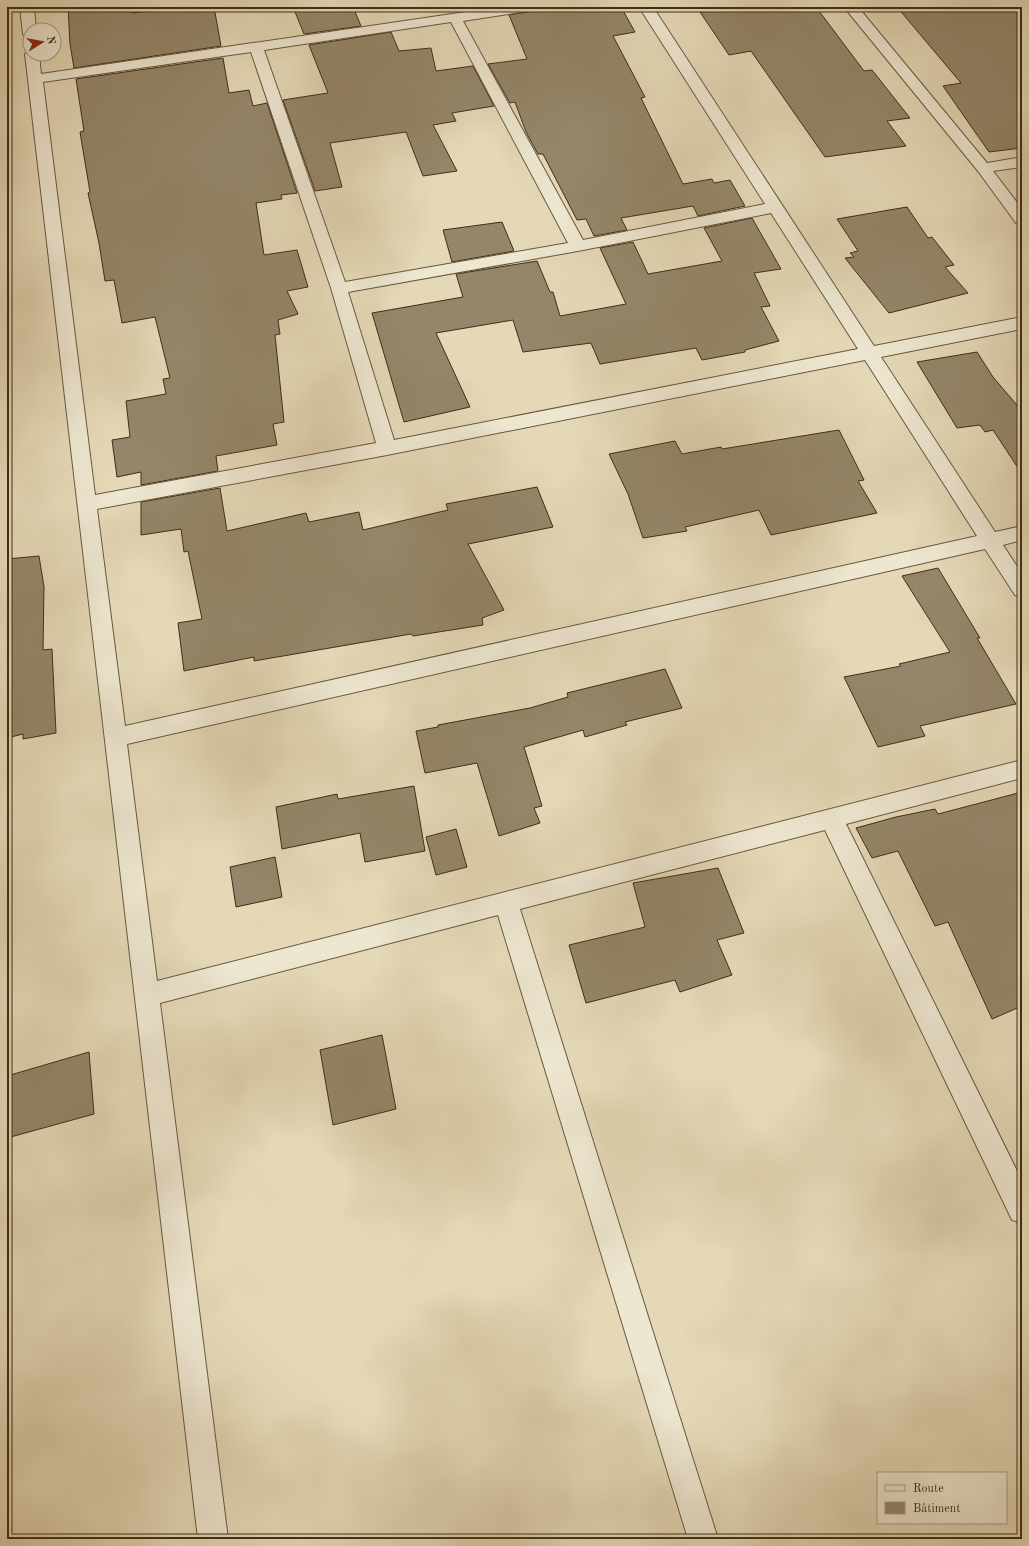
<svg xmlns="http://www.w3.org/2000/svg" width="1029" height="1546" font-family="'Old Standard TT',serif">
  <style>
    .building { fill: #94866a; stroke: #3e2e17 }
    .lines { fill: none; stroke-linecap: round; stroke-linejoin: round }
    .minor-casing { stroke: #68583f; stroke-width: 2 }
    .minor { fill: #ede6d0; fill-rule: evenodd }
  </style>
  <rect width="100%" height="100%" fill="#e4d8b6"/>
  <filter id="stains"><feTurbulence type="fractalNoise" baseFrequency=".005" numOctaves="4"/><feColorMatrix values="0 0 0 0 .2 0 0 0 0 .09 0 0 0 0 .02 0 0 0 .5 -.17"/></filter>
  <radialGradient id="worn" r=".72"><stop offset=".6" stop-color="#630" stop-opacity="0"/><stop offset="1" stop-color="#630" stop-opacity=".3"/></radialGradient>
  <g class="building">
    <path d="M 68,7 L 131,7 L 132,13 L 178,7 L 214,7 L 221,46 L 74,68 L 70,44 Z"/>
    <path d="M 293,7 L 353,7 L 361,26 L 304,34 Z"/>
    <path d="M 536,7 L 621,7 L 635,32 L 613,36 L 645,97 L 641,98 L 683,184 L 712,179 L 714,183 L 730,180 L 745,206 L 698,216 L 693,206 L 621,218 L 627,230 L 594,236 L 586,219 L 577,220 L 543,154 L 538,154 L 526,132 L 515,102 L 510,103 L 488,64 L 527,59 L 509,15 L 533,11 Z"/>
    <path d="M 730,7 L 816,7 L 864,71 L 872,70 L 910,118 L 887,121 L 906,146 L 825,157 L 751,51 L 729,55 L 700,12 Z"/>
    <path d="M 897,7 L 1012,7 L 1022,19 L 1022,148 L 989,152 L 943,86 L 961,83 Z"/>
    <path d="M 391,32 L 399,51 L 431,48 L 436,71 L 473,66 L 494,106 L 452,113 L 456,121 L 433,125 L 457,171 L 423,176 L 406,132 L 330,143 L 342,187 L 315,191 L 283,100 L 328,93 L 309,45 Z"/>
    <path d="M 223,58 L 229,93 L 249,90 L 253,106 L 267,103 L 297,193 L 281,195 L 282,199 L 256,203 L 264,255 L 297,250 L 308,287 L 287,291 L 298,314 L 278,320 L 280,334 L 275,335 L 284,422 L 273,424 L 277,445 L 216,456 L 218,471 L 141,485 L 141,472 L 117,477 L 112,440 L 130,437 L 126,401 L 166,394 L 163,379 L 170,378 L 155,317 L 122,323 L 114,280 L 105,281 L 99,243 L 88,193 L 90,192 L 80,132 L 84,131 L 76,79 Z"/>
    <path d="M 907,207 L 928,238 L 932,237 L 954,265 L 945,267 L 968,293 L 889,313 L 845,258 L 854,257 L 850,253 L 858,251 L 837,219 Z"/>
    <path d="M 752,218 L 781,269 L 754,273 L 770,306 L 761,307 L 779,341 L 745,350 L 745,352 L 702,360 L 696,348 L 600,364 L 591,343 L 523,352 L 513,320 L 436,333 L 470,407 L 404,422 L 372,313 L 463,297 L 456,274 L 537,261 L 550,292 L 553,292 L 560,316 L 626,304 L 600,248 L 633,242 L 648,274 L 722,261 L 704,228 Z"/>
    <path d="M 502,222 L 514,251 L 452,262 L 443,230 Z"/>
    <path d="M 977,352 L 993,377 L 1022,411 L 1022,474 L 993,430 L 985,432 L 980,425 L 957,428 L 917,362 Z"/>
    <path d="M 839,430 L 864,480 L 858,481 L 877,513 L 771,535 L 759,510 L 685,527 L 687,531 L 643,538 L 628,494 L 609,454 L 675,441 L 682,454 L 721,447 L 722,449 Z"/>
    <path d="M 537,487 L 553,527 L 468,544 L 504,610 L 482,618 L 483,625 L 413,636 L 411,634 L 254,661 L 254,657 L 184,671 L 178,623 L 202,619 L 188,551 L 184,552 L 181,529 L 141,535 L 141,502 L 220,488 L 227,531 L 306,513 L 309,522 L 359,512 L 363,530 L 448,510 L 446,504 Z"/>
    <path d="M 39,556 L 44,587 L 43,650 L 52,649 L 56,733 L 23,739 L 23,734 L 7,738 L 7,559 Z"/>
    <path d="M 938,568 L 980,638 L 977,638 L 1016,704 L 920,726 L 925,736 L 878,747 L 844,677 L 901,666 L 899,664 L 950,652 L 902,576 Z"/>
    <path d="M 665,669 L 682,708 L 625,722 L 627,725 L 585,737 L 583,730 L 524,747 L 542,806 L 534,808 L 540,823 L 499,836 L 477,763 L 425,773 L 416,731 L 438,727 L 438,725 L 530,708 L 568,697 L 567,693 Z"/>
    <path d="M 414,786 L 425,851 L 365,862 L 360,833 L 282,849 L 276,807 L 337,794 L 338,799 Z"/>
    <path d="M 1022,792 L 1022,1006 L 992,1019 L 948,922 L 935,926 L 898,851 L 872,858 L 856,828 L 896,817 L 935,809 L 938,814 Z"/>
    <path d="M 456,829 L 467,867 L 436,875 L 426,837 Z"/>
    <path d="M 275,857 L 282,897 L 236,907 L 230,867 Z"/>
    <path d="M 718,868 L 744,933 L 717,940 L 732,975 L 680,992 L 675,980 L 586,1003 L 569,945 L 645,927 L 633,883 Z"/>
    <path d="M 382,1035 L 396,1109 L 333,1125 L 320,1050 Z"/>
    <path d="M 89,1052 L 94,1114 L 7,1138 L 7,1076 Z"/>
  </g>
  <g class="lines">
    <defs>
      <g id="minor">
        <path d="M 20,7 L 34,7 L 36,30 L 30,30 L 30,38 L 25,37 L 23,34 Z"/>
        <path d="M 500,7 L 535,7 L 533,10 L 528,11 L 463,21 L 583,240 L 765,204 L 639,7 L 653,7 L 874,346 L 1022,317 L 1022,329 L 881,357 L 995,532 L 1022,526 L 1022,540 L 1003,545 L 1022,574 L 1022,598 L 1015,595 L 985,549 L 127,744 L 157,981 L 1022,760 L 1022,778 L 846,824 L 1022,1181 L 1022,1223 L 1012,1220 L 825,830 L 520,909 L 718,1539 L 688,1539 L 498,915 L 160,1003 L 228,1539 L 198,1539 L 25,54 L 30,50 L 30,54 L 39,54 L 41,74 ZM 451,22 L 568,243 L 345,282 L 264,50 ZM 251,52 L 331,288 L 376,443 L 95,495 L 43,82 ZM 771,213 L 858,349 L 394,440 L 348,292 L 578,251 ZM 865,360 L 977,536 L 125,726 L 97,509 L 387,455 Z"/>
        <path d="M 844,7 L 858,7 L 987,163 L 1022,157 L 1022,167 L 993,171 L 1022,209 L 1022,225 L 1016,223 L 978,171 Z"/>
      </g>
    </defs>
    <use href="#minor" class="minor-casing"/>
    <use href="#minor" class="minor"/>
  </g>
  <rect width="1029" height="1546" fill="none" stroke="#e4d8b6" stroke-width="24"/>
  <rect x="8" y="8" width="1013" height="1530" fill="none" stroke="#3e2e17" stroke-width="2"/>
  <rect x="12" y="12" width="1005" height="1522" fill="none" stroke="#3e2e17"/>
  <rect x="877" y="1472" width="130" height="52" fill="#ede6d0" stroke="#a79c86"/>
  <rect x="885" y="1485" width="20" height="6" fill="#ede6d0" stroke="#a79c86"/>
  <text x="913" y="1492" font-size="12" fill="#3e2e17">Route</text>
  <rect x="885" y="1502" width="20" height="12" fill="#94866a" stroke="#a79c86"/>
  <text x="913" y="1512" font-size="12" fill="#3e2e17">Bâtiment</text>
  <g transform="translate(42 42) rotate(79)"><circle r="19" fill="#ede6d0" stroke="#a79c86"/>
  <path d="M0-3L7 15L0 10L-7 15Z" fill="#8f2418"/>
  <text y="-6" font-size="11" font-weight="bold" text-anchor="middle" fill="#3e2e17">N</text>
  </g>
  <rect width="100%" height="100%" filter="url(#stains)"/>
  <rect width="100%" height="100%" fill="url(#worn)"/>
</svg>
